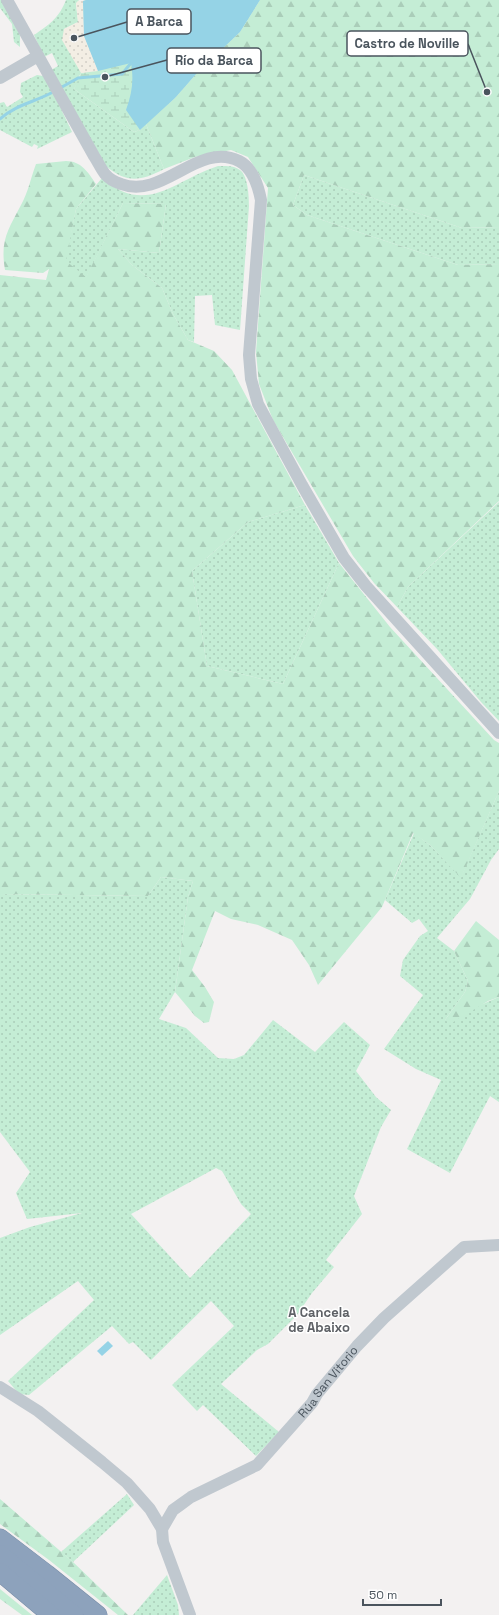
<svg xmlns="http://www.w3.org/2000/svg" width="499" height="1615" font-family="'Space Grotesk',sans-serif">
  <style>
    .grass { fill: url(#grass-dots); fill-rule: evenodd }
    .forest { fill: url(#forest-firs) }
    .wetland { fill: url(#wetland-marsh) }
    .sand { fill: url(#sand-dots) }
    .water { fill: #95d3e6 }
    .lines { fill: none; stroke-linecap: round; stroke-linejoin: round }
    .stream { stroke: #95d3e6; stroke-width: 3 }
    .highway-casing { stroke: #788da7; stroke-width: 19 }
    .minor { stroke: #c0c8cf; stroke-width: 12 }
    .highway { stroke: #8da2bc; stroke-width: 18 }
    .labels { text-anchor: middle; stroke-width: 3; stroke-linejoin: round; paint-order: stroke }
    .street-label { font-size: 12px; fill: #4a545d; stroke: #fff }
    .neighbourhood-label { font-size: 13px; font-weight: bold; fill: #5e6166; stroke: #fff }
    .leader { fill: none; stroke: #4a545d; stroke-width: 1.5 }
    .callout-dot { fill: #4a545d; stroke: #fff; stroke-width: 1.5 }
    .callout { fill: #fff; stroke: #4a545d; stroke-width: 1.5 }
    .callout-label { font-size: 13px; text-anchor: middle; font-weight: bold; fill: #4a545d }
  </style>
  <defs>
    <pattern id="grass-dots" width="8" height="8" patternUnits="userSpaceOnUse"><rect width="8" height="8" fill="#c4edd5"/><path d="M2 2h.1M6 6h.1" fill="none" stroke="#aacdb9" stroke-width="1.8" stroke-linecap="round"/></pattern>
    <pattern id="forest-firs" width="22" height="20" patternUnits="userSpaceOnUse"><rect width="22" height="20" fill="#c4edd5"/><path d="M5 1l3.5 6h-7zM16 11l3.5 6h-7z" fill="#aacdb9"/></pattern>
    <pattern id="wetland-marsh" width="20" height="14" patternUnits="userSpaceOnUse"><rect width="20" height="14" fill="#c4edd5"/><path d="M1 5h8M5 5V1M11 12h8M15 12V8" fill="none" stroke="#aacdb9"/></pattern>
    <pattern id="sand-dots" width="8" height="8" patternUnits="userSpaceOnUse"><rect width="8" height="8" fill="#f3eee4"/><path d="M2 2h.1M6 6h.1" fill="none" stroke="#d2cec6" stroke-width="1.8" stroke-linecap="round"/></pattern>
  </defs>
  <rect width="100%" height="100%" fill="#f3f1f1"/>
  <g class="grass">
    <path d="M 0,0 L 2,0 L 20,35 L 20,47 L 14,42 L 12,24 L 0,8 Z"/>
    <path d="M 66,0 L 79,0 L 76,4 L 78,22 L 64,29 L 74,58 L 81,70 L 81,73 L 78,78 L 80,78 L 74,89 L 134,132 L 140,130 L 146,124 L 164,169 C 141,181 127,184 106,166 L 51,70 L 58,66 L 52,53 L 44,57 L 34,35 C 49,25 59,18 66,0 Z"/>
    <path d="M 37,75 L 43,76 L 53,92 L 72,132 L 37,149 L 38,146 L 34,144 L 32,147 L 0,130 L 0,103 L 4,102 L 7,107 L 23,97 L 20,92 L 21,83 Z"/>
    <path d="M 218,166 C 224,166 234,165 240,170 C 248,176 249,196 249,206 L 240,330 L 215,325 L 212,295 L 195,296 L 194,342 L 188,340 L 173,314 L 162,288 L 132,265 L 118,249 L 159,253 L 166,204 L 123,203 L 86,278 L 65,261 L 76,209 L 102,178 C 147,217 174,180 218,166 Z"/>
    <path d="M 304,175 L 462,228 L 499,227 L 499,264 L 458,265 L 307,215 L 293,205 Z"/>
    <path d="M 499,502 L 499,721 L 481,702 L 437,649 L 397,607 L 408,587 Z"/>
    <path d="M 305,505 L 339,563 L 283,684 L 207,666 L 192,571 L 248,522 Z"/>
    <path d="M 499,791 L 499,849 L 491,860 L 470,899 L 437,938 L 454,951 L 468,981 L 465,992 L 445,1020 L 499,997 L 499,1102 L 490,1096 L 450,1173 L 407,1149 L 441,1080 L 416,1069 L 384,1049 L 423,995 L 400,976 L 403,960 L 420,936 L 428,931 L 419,919 L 412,923 L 385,900 L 414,833 L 430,845 L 461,877 Z"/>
    <path d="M 161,877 L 193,881 L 188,897 L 175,992 L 159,1019 L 186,1028 L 218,1058 L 234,1059 L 244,1055 L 273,1020 L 315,1052 L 344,1022 L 370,1045 L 356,1071 L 376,1097 L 391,1110 L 381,1127 L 354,1196 L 362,1214 L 326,1260 L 334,1267 L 312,1293 L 297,1315 L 268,1344 L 257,1350 L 221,1384 L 279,1432 L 256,1456 L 203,1405 L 197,1411 L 172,1385 L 234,1326 L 211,1301 L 151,1360 L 133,1342 L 129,1344 L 112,1326 L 29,1395 L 19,1394 L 8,1381 L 94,1300 L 78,1281 L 0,1335 L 0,1238 L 30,1227 L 82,1213 L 27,1219 L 16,1193 L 30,1172 L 0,1132 L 0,894 L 148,896 ZM 216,1168 L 222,1171 L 241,1204 L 251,1214 L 190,1278 L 131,1214 Z"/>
    <path d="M 127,1494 L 134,1505 L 73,1562 L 61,1552 Z"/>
    <path d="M 167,1575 L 178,1605 L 179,1615 L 133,1615 Z"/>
  </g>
  <g class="forest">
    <path d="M 260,0 L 499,0 L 499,227 L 462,228 L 304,175 L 293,205 L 307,215 L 458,265 L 499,264 L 499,501 L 408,587 L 397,607 L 374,583 L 353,556 L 273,420 L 259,384 L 256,352 L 268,188 L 248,157 L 231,150 L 195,157 L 164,169 L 146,124 L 175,98 L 197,73 L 240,32 Z"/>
    <path d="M 66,161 C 81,161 88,172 96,184 L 76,209 L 66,261 L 86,277 L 123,203 L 166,204 L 159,253 L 118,249 L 132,265 L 162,288 L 173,314 L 188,340 L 214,351 L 232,370 L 305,505 L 248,522 L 192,571 L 207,666 L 283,684 L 339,563 L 390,627 L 494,740 L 499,743 L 499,791 L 461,878 L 430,845 L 413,833 L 382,907 L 318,985 L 309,965 L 292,940 L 258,925 L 231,919 L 215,911 L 192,970 L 205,987 L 214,1002 L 209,1022 L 204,1023 L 195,1016 L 175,992 L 188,897 L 193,881 L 161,877 L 148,896 L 0,894 L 0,275 L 46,280 L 49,269 L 43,273 L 5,270 C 0,240 8,230 21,205 C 28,193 31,177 36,164 Z"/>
    <path d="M 476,921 L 499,940 L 499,997 L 488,1001 L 450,1024 L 445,1020 L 465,992 L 468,981 L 454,951 Z"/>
    <path d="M 0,1499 L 73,1562 L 128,1615 L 118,1615 L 49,1560 L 0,1524 Z"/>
    <path d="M 0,1589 L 32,1615 L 22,1615 L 0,1599 Z"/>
  </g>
  <path class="wetland" d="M 86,0 L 260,0 L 240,32 L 197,73 L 175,98 L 140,130 L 134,132 L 74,89 L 81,73 L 98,70 L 84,36 L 83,1 Z"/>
  <path class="sand" d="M 78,1 L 83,1 L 84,36 L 98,71 L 81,73 L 62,40 L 64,29 L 78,22 L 76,3 Z"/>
  <g class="water">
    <path d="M 86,0 L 260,0 L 240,32 L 197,73 L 175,98 L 140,130 L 126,110 C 132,94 134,80 131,63 L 98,71 L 84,36 L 83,1 Z"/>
    <path d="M 108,1341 L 113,1346 L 102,1356 L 97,1351 Z"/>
  </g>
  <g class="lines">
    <g class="stream">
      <path d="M 62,87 L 78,78 L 122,74 L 131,63"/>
      <path d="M 0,119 C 15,105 35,102 53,92"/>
    </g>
    <defs>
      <g id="highway">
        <path d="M 0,1538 L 47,1574 L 98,1615"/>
        <path d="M 0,1554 L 74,1615"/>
        <path d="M 0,1572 L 51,1615"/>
      </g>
    </defs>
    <use href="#highway" class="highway-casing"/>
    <g class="minor">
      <path d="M 7,0 L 94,156 C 98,162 101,169 105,174 C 109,179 115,182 121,184 C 163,200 198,141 239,161 C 253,168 258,185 261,200 L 249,355 L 251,379 L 258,404 L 302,485 L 344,558 L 366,586 L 499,733"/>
      <path d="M 0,78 L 38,56"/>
      <path d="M 0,1387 L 38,1411 L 102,1462 L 127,1483 L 150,1509 L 162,1529 L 163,1542 L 190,1615"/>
      <path id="s1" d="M 162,1529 L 173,1510 L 180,1505 L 191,1497 L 257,1465 L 312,1403 L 317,1394 L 357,1346 L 384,1318 L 464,1247 L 499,1245"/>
    </g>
    <use href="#highway" class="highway"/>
  </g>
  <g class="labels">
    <g class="street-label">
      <text dy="4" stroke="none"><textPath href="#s1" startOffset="227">Rúa San Vitorio</textPath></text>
    </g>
    <g class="neighbourhood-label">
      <text x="319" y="1317">A Cancela<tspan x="319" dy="15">de Abaixo</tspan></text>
    </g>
  </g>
  <path class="leader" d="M74 38L127 22M487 92L468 44M105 77L167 60"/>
  <g class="callout-dot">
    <circle cx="74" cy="38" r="4"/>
    <circle cx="487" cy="92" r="4"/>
    <circle cx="105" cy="77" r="4"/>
  </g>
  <g class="callout">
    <rect x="127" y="9" width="64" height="25" rx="4"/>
    <rect x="347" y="31" width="121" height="25" rx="4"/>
    <rect x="167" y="48" width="94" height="25" rx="4"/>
  </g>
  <g class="callout-label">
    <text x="159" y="26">A Barca</text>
    <text x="407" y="48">Castro de Noville</text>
    <text x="214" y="65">Río da Barca</text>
  </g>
  <path d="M363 1599v6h78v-6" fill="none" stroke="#4a545d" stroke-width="2"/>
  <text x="369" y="1599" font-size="12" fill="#4a545d" stroke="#ffffff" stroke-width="3" paint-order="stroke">50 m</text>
</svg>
